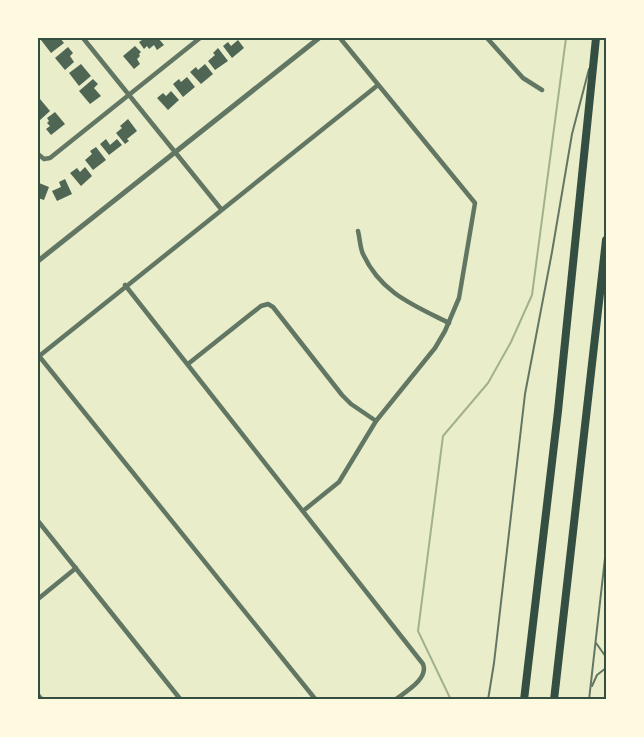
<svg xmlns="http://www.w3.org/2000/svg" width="644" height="737" font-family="'Golos Text',sans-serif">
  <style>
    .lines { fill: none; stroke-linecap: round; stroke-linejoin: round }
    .stream { stroke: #a3b18a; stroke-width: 2 }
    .building { fill: #4f6655 }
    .service { stroke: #617663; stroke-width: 2 }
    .minor { stroke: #617663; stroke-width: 4.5 }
    .tertiary { stroke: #617663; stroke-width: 5 }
    .motorway { stroke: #344e41; stroke-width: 8 }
    .neatline { fill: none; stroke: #344e41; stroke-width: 2 }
  </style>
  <rect width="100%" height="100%" fill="#e9edc9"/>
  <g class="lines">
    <path class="stream" d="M 451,700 L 418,631 L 443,436 L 488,383 L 511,342 L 532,295 L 566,38"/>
  </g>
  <g class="building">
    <path d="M 44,38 L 54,38 L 56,40 L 60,38 L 64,43 L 51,53 L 41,40 Z"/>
    <path d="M 145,38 L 158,38 L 164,45 L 157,50 L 154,45 L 149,49 L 147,46 L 144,49 L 139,42 Z"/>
    <path d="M 238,40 L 244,48 L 232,58 L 223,46 L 228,42 L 231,46 Z"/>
    <path d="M 135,46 L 141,52 L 139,54 L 140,56 L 137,59 L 140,64 L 134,69 L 123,56 Z"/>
    <path d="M 68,47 L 73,53 L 70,56 L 74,62 L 65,70 L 55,58 Z"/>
    <path d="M 218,48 L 228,61 L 215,70 L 208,61 L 215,55 L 213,53 Z"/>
    <path d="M 81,64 L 91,76 L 79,86 L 69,73 Z"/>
    <path d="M 205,64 L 213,74 L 201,84 L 190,72 L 196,67 L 198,70 Z"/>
    <path d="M 187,77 L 195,87 L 183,97 L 173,84 L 179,79 L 181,82 Z"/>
    <path d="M 93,79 L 98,84 L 94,88 L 101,96 L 90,104 L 79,91 Z"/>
    <path d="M 171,91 L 179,100 L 168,110 L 157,98 L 163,93 L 166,96 Z"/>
    <path d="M 40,99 L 50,111 L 39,121 L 38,101 Z"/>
    <path d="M 55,112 L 65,124 L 51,135 L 46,129 L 50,126 L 47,123 L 49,121 L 47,118 Z"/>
    <path d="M 128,119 L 137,131 L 127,139 L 129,141 L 125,144 L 116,133 L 122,128 L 120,126 Z"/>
    <path d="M 106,139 L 110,145 L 117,139 L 122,145 L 109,155 L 100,144 Z"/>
    <path d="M 96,147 L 106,160 L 93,170 L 85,160 L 92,154 L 90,151 Z"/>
    <path d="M 85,167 L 92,176 L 81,186 L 70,173 L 77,168 L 80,172 Z"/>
    <path d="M 65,179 L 72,194 L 57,201 L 52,191 L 61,187 L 59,182 Z"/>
    <path d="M 39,183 L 49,187 L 44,200 L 38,198 Z"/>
  </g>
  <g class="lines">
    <g class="service">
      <path d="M 596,643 L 606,657"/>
      <path d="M 592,686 L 597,675 L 606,668"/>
      <path d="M 488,700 L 494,663 L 525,394 L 552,252 L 572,134 L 589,69"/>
      <path d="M 589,700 L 606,549"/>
    </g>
    <g class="minor">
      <path d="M 83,38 L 221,209"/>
      <path d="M 487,38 L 523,78 L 542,90"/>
      <path d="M 38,154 L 44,159 L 50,158 L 200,38"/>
      <path d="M 358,231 C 360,239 360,248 363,254 C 381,293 413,305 449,323"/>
      <path d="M 125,285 L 423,664 C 429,679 405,692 395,700"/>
      <path d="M 39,356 L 316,700"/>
      <path d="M 38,357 L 378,85"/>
      <path d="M 188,364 L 261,306 L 268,304 L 273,307 L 342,395 L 351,404 L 376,421"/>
      <path d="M 303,511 L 339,482 L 376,421 L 435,348 L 445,331 L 459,298 L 475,203 L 340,38"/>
      <path d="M 38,521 L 181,700"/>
      <path d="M 38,599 L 76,568"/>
      <path d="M 38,695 L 42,700"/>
    </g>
    <path class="tertiary" d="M 38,261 L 319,38"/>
    <g class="motorway">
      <path d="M 524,700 L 558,411 L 596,38"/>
      <path d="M 554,700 L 606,240"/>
    </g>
  </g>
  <rect width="644" height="737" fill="none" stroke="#fefae0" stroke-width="78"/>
  <rect x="39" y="39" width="566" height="659" class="neatline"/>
</svg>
